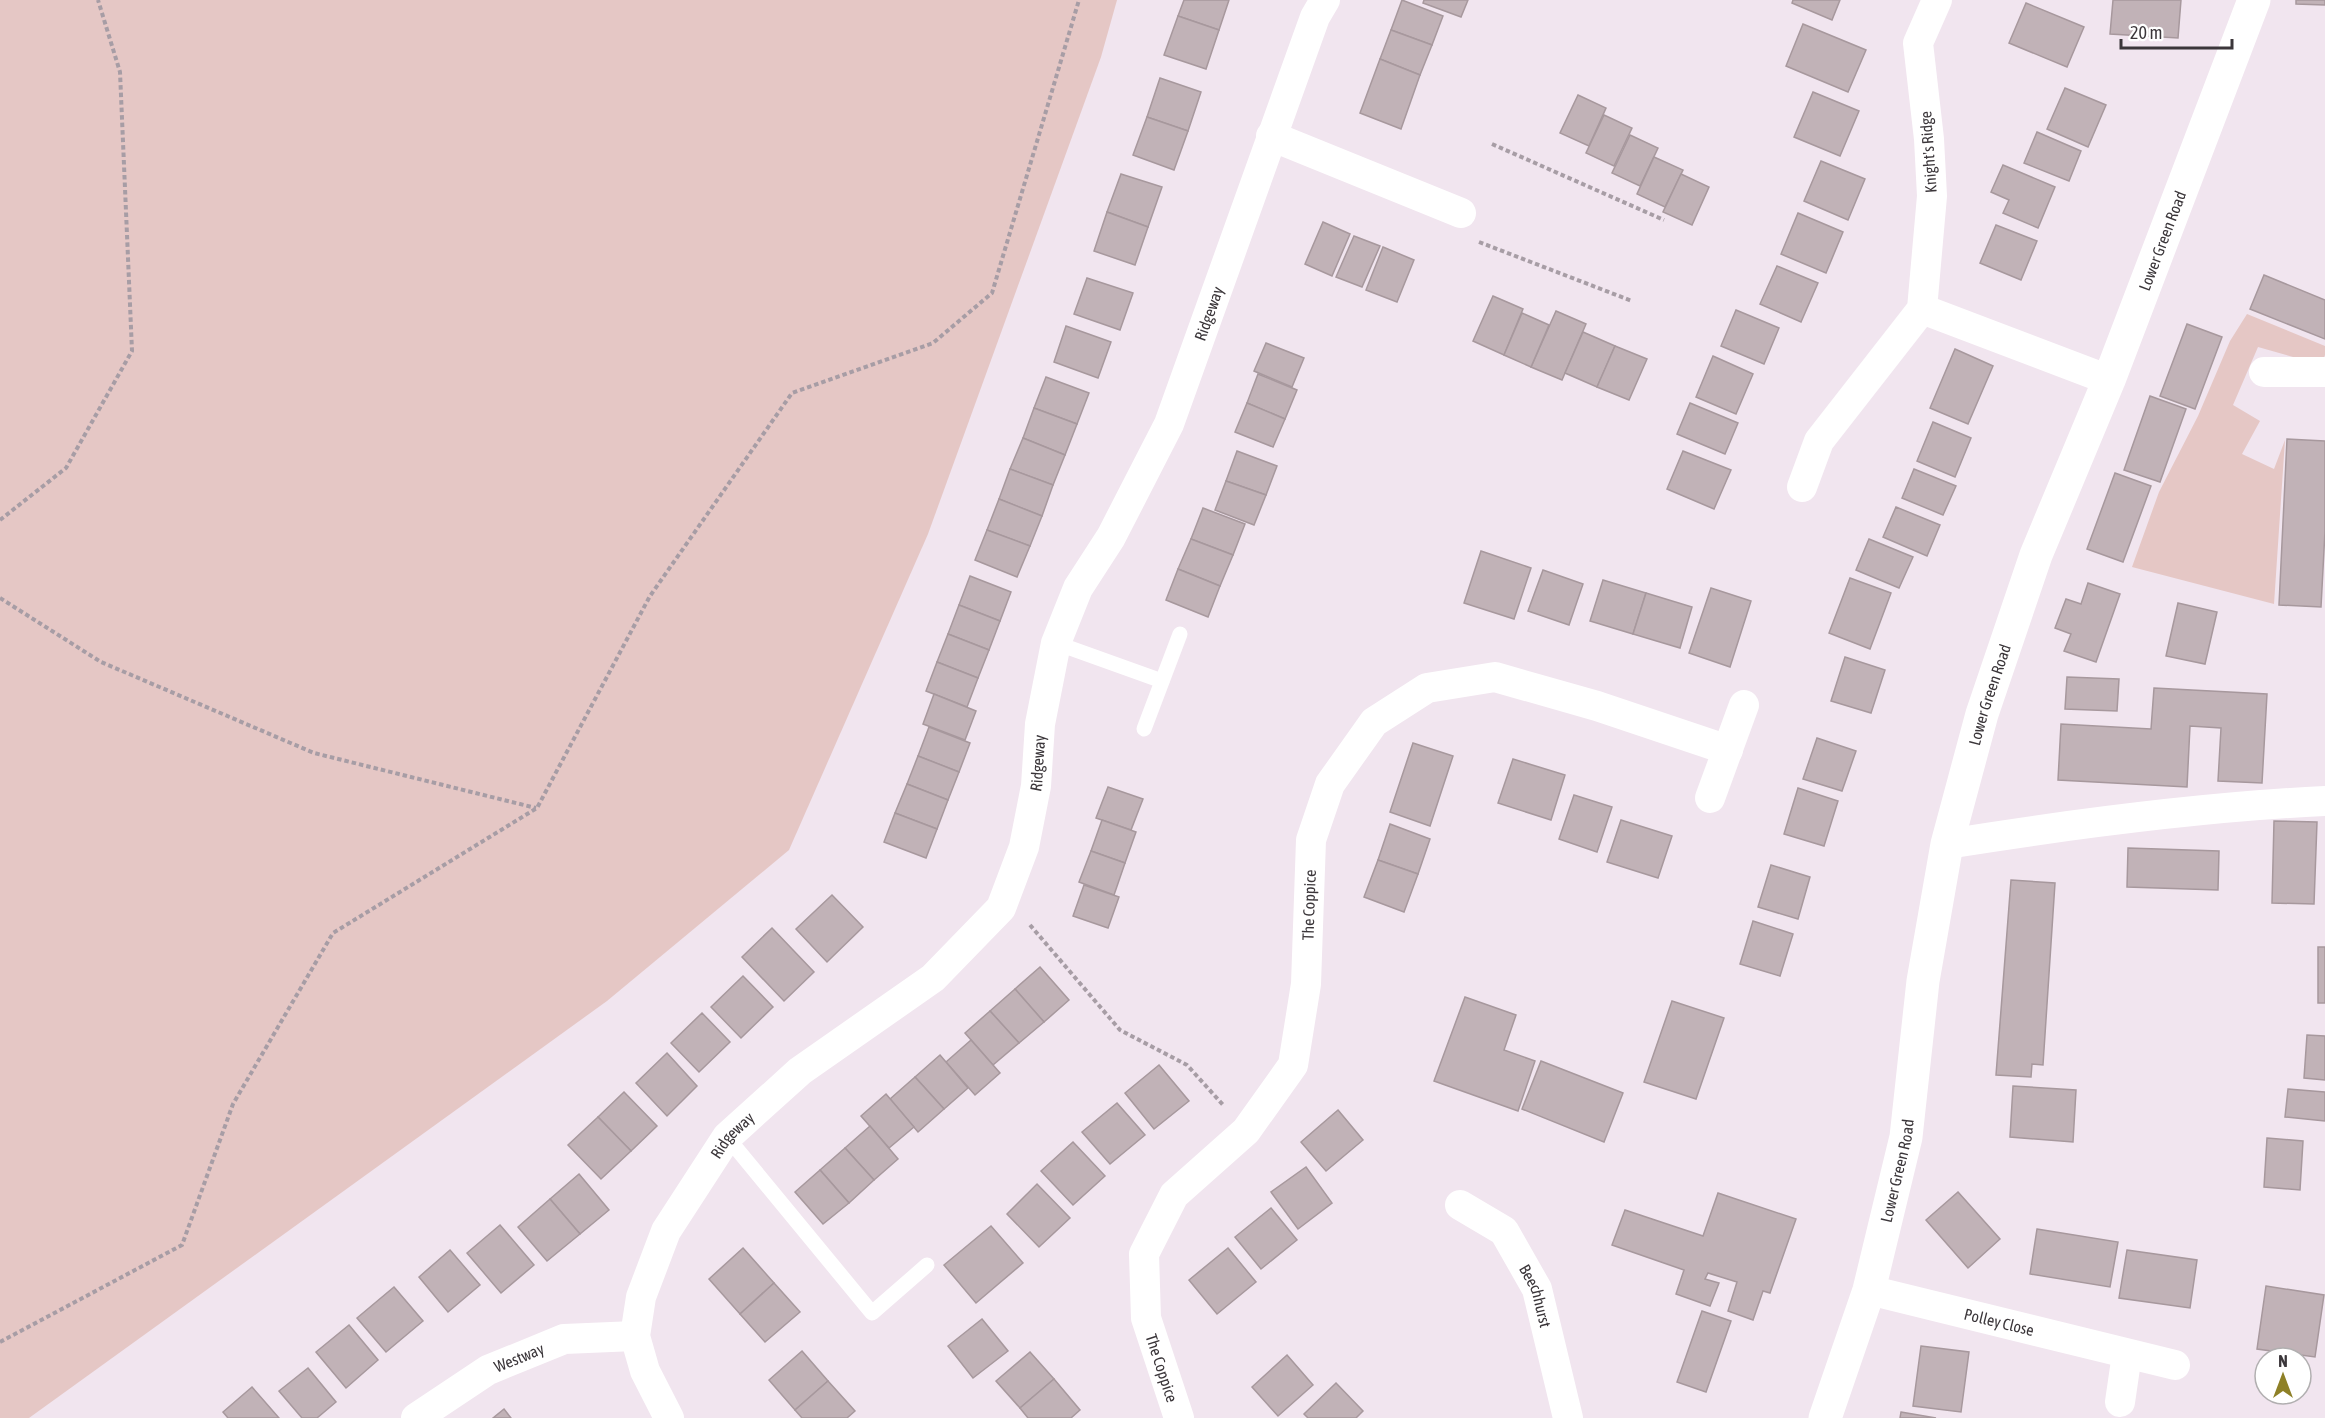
<svg xmlns="http://www.w3.org/2000/svg" width="2325" height="1418" font-family="'Asap Condensed',sans-serif">
  <style>
    .green { fill: #e5c7c5 }
    .building { fill: #c1b2b7; stroke: #a7989d; stroke-width: 1.5 }
    .lines { fill: none; stroke-linecap: round; stroke-linejoin: round }
    .path { stroke: #a79da5; stroke-width: 4; stroke-dasharray: 4.5 3; stroke-linecap: butt }
    .service { stroke: #fff; stroke-width: 15 }
    .minor { stroke: #fff; stroke-width: 30 }
    .tertiary { stroke: #fff; stroke-width: 33 }
    .labels { text-anchor: middle; stroke-width: 4.5; stroke-linejoin: round; paint-order: stroke }
    .street-label { font-size: 16px; fill: #3b363a; stroke: #fff }
  </style>
  <rect width="100%" height="100%" fill="#f1e5ef"/>
  <g class="green">
    <path d="M 0,0 L 1117,0 L 1101,57 L 928,534 L 789,850 L 607,1001 L 29,1418 L 0,1418 Z"/>
    <path d="M 2247,314 L 2325,346 L 2325,355 L 2321,365 L 2258,347 L 2233,405 L 2260,421 L 2242,454 L 2274,469 L 2285,440 L 2274,604 L 2132,567 L 2159,492 L 2198,416 L 2230,341 Z"/>
  </g>
  <g class="building">
    <path d="M 1184,0 L 1229,0 L 1219,30 L 1178,16 Z"/>
    <path d="M 1402,0 L 1443,16 L 1432,45 L 1391,30 Z"/>
    <path d="M 1424,0 L 1468,0 L 1461,17 L 1423,3 Z"/>
    <path d="M 1793,0 L 1840,0 L 1832,20 L 1792,3 Z"/>
    <path d="M 2113,0 L 2181,0 L 2178,38 L 2110,34 Z"/>
    <path d="M 2296,0 L 2325,0 L 2325,5 L 2296,4 Z"/>
    <path d="M 2026,3 L 2084,27 L 2067,67 L 2009,43 Z"/>
    <path d="M 1178,16 L 1219,30 L 1206,69 L 1164,55 Z"/>
    <path d="M 1803,24 L 1866,50 L 1848,92 L 1786,66 Z"/>
    <path d="M 1391,30 L 1432,45 L 1420,75 L 1380,59 Z"/>
    <path d="M 1380,59 L 1420,75 L 1401,129 L 1360,113 Z"/>
    <path d="M 1160,78 L 1201,92 L 1188,131 L 1147,117 Z"/>
    <path d="M 2065,88 L 2106,105 L 2088,147 L 2047,129 Z"/>
    <path d="M 1813,92 L 1859,111 L 1840,156 L 1794,137 Z"/>
    <path d="M 1578,95 L 1606,108 L 1589,146 L 1560,133 Z"/>
    <path d="M 1604,115 L 1632,128 L 1614,166 L 1586,153 Z"/>
    <path d="M 1147,117 L 1188,131 L 1174,170 L 1133,155 Z"/>
    <path d="M 2037,132 L 2081,151 L 2069,181 L 2024,163 Z"/>
    <path d="M 1630,135 L 1658,148 L 1640,186 L 1612,173 Z"/>
    <path d="M 1654,157 L 1683,170 L 1665,207 L 1637,194 Z"/>
    <path d="M 1821,161 L 1865,179 L 1848,220 L 1804,201 Z"/>
    <path d="M 2003,165 L 2055,187 L 2038,228 L 2003,213 L 2009,200 L 1991,192 Z"/>
    <path d="M 1121,174 L 1162,187 L 1148,227 L 1107,212 Z"/>
    <path d="M 1681,174 L 1709,187 L 1692,225 L 1663,212 Z"/>
    <path d="M 1107,212 L 1148,227 L 1135,265 L 1094,251 Z"/>
    <path d="M 1798,213 L 1843,232 L 1826,273 L 1781,254 Z"/>
    <path d="M 1323,222 L 1350,234 L 1332,276 L 1305,264 Z"/>
    <path d="M 1996,225 L 2037,241 L 2021,280 L 1980,263 Z"/>
    <path d="M 1354,236 L 1380,246 L 1362,287 L 1336,277 Z"/>
    <path d="M 1383,247 L 1414,260 L 1397,302 L 1366,290 Z"/>
    <path d="M 1777,266 L 1818,283 L 1801,322 L 1760,304 Z"/>
    <path d="M 2264,275 L 2325,300 L 2325,339 L 2250,309 Z"/>
    <path d="M 1087,278 L 1133,293 L 1120,330 L 1074,314 Z"/>
    <path d="M 1493,296 L 1523,309 L 1504,355 L 1473,341 Z"/>
    <path d="M 1736,310 L 1779,328 L 1764,364 L 1721,346 Z"/>
    <path d="M 1556,311 L 1586,324 L 1562,380 L 1531,367 Z"/>
    <path d="M 1522,313 L 1549,325 L 1531,367 L 1504,355 Z"/>
    <path d="M 2187,324 L 2222,337 L 2195,409 L 2160,396 Z"/>
    <path d="M 1066,326 L 1111,342 L 1098,378 L 1054,362 Z"/>
    <path d="M 1583,332 L 1615,346 L 1597,387 L 1565,373 Z"/>
    <path d="M 1266,343 L 1304,358 L 1292,387 L 1254,371 Z"/>
    <path d="M 1615,346 L 1647,359 L 1629,400 L 1597,387 Z"/>
    <path d="M 1955,349 L 1993,366 L 1968,424 L 1930,408 Z"/>
    <path d="M 1713,356 L 1753,374 L 1736,414 L 1696,397 Z"/>
    <path d="M 1258,374 L 1297,390 L 1285,419 L 1247,403 Z"/>
    <path d="M 1046,377 L 1089,393 L 1077,424 L 1034,408 Z"/>
    <path d="M 2150,396 L 2186,409 L 2160,482 L 2124,470 Z"/>
    <path d="M 1247,403 L 1285,419 L 1273,447 L 1235,432 Z"/>
    <path d="M 1690,403 L 1738,423 L 1725,454 L 1677,434 Z"/>
    <path d="M 1034,408 L 1077,424 L 1065,455 L 1023,438 Z"/>
    <path d="M 1933,422 L 1971,438 L 1955,477 L 1917,461 Z"/>
    <path d="M 1023,438 L 1065,455 L 1053,485 L 1010,469 Z"/>
    <path d="M 2287,439 L 2325,441 L 2325,531 L 2321,607 L 2279,605 Z"/>
    <path d="M 1237,451 L 1277,466 L 1266,495 L 1226,481 Z"/>
    <path d="M 1683,451 L 1731,470 L 1714,509 L 1667,489 Z"/>
    <path d="M 1010,469 L 1053,485 L 1042,516 L 999,499 Z"/>
    <path d="M 1914,469 L 1956,486 L 1943,515 L 1902,498 Z"/>
    <path d="M 2115,473 L 2151,486 L 2123,562 L 2087,549 Z"/>
    <path d="M 1226,481 L 1266,495 L 1254,525 L 1215,510 Z"/>
    <path d="M 999,499 L 1042,516 L 1030,546 L 987,530 Z"/>
    <path d="M 1896,507 L 1940,525 L 1927,556 L 1883,537 Z"/>
    <path d="M 1203,508 L 1245,524 L 1233,555 L 1191,539 Z"/>
    <path d="M 987,530 L 1030,546 L 1017,577 L 975,560 Z"/>
    <path d="M 1191,539 L 1233,555 L 1220,586 L 1178,569 Z"/>
    <path d="M 1869,539 L 1913,557 L 1899,588 L 1856,570 Z"/>
    <path d="M 1481,551 L 1531,568 L 1514,619 L 1464,603 Z"/>
    <path d="M 1178,569 L 1220,586 L 1208,617 L 1166,600 Z"/>
    <path d="M 1543,570 L 1583,584 L 1569,625 L 1528,611 Z"/>
    <path d="M 970,576 L 1011,592 L 1000,621 L 959,605 Z"/>
    <path d="M 1850,578 L 1891,593 L 1870,649 L 1829,633 Z"/>
    <path d="M 1603,580 L 1646,593 L 1633,634 L 1590,621 Z"/>
    <path d="M 2088,583 L 2120,594 L 2096,662 L 2064,651 L 2071,634 L 2055,628 L 2066,599 L 2081,604 Z"/>
    <path d="M 1711,588 L 1751,601 L 1730,667 L 1689,653 Z"/>
    <path d="M 1646,593 L 1692,607 L 1680,648 L 1633,634 Z"/>
    <path d="M 2178,603 L 2217,612 L 2205,664 L 2166,656 Z"/>
    <path d="M 959,605 L 1000,621 L 989,650 L 948,634 Z"/>
    <path d="M 948,634 L 989,650 L 978,678 L 937,662 Z"/>
    <path d="M 1845,657 L 1885,670 L 1871,713 L 1831,701 Z"/>
    <path d="M 937,662 L 978,678 L 967,707 L 926,691 Z"/>
    <path d="M 2067,677 L 2119,679 L 2117,711 L 2065,709 Z"/>
    <path d="M 2154,688 L 2267,694 L 2262,783 L 2218,781 L 2221,728 L 2190,726 L 2187,787 L 2058,780 L 2061,724 L 2151,729 Z"/>
    <path d="M 934,694 L 976,711 L 965,740 L 923,724 Z"/>
    <path d="M 929,727 L 970,743 L 959,772 L 918,756 Z"/>
    <path d="M 1817,738 L 1856,751 L 1842,791 L 1803,779 Z"/>
    <path d="M 1413,743 L 1453,756 L 1430,826 L 1390,812 Z"/>
    <path d="M 918,756 L 959,772 L 948,800 L 907,784 Z"/>
    <path d="M 1513,759 L 1565,775 L 1551,820 L 1498,803 Z"/>
    <path d="M 907,784 L 948,800 L 937,829 L 895,813 Z"/>
    <path d="M 1108,787 L 1143,799 L 1131,830 L 1096,818 Z"/>
    <path d="M 1798,788 L 1838,801 L 1824,846 L 1784,834 Z"/>
    <path d="M 1574,795 L 1612,807 L 1597,852 L 1559,839 Z"/>
    <path d="M 895,813 L 937,829 L 926,858 L 884,842 Z"/>
    <path d="M 1102,820 L 1136,832 L 1125,863 L 1091,851 Z"/>
    <path d="M 1621,820 L 1672,836 L 1658,878 L 1607,862 Z"/>
    <path d="M 2274,821 L 2317,822 L 2314,904 L 2272,903 Z"/>
    <path d="M 1390,824 L 1430,839 L 1418,874 L 1378,860 Z"/>
    <path d="M 2128,848 L 2219,851 L 2218,890 L 2127,887 Z"/>
    <path d="M 1091,851 L 1125,863 L 1114,895 L 1079,882 Z"/>
    <path d="M 1378,860 L 1418,874 L 1404,912 L 1364,897 Z"/>
    <path d="M 1771,865 L 1810,877 L 1798,919 L 1758,907 Z"/>
    <path d="M 2011,880 L 2055,883 L 2043,1065 L 2032,1064 L 2031,1077 L 1996,1075 Z"/>
    <path d="M 1084,885 L 1119,897 L 1108,928 L 1073,916 Z"/>
    <path d="M 832,895 L 863,927 L 827,962 L 796,929 Z"/>
    <path d="M 1753,921 L 1793,934 L 1780,976 L 1740,964 Z"/>
    <path d="M 772,928 L 814,972 L 784,1001 L 742,957 Z"/>
    <rect x="2318" y="947" width="7" height="56"/>
    <path d="M 1040,967 L 1069,1000 L 1044,1022 L 1015,989 Z"/>
    <path d="M 743,976 L 773,1007 L 741,1038 L 711,1007 Z"/>
    <path d="M 1015,989 L 1044,1022 L 1019,1043 L 990,1011 Z"/>
    <path d="M 1465,997 L 1516,1015 L 1504,1050 L 1535,1061 L 1518,1111 L 1434,1081 Z"/>
    <path d="M 1672,1001 L 1724,1018 L 1696,1099 L 1644,1082 Z"/>
    <path d="M 990,1011 L 1019,1043 L 993,1065 L 965,1033 Z"/>
    <path d="M 702,1013 L 730,1042 L 699,1072 L 671,1043 Z"/>
    <path d="M 2307,1035 L 2325,1036 L 2325,1080 L 2304,1078 Z"/>
    <path d="M 971,1040 L 1000,1073 L 975,1095 L 946,1062 Z"/>
    <path d="M 667,1053 L 697,1086 L 667,1116 L 636,1083 Z"/>
    <path d="M 940,1055 L 968,1088 L 944,1109 L 915,1077 Z"/>
    <path d="M 1541,1061 L 1623,1093 L 1604,1142 L 1522,1109 Z"/>
    <path d="M 1159,1065 L 1189,1101 L 1154,1129 L 1125,1093 Z"/>
    <path d="M 915,1077 L 944,1109 L 918,1132 L 890,1099 Z"/>
    <path d="M 2013,1086 L 2076,1090 L 2073,1142 L 2010,1137 Z"/>
    <path d="M 2288,1089 L 2325,1092 L 2325,1121 L 2285,1117 Z"/>
    <path d="M 624,1092 L 657,1126 L 631,1151 L 598,1117 Z"/>
    <path d="M 886,1094 L 914,1127 L 889,1148 L 861,1116 Z"/>
    <path d="M 1117,1103 L 1145,1135 L 1110,1164 L 1082,1132 Z"/>
    <path d="M 1338,1110 L 1363,1140 L 1326,1171 L 1301,1142 Z"/>
    <path d="M 598,1117 L 631,1151 L 601,1179 L 568,1145 Z"/>
    <path d="M 870,1126 L 898,1159 L 874,1180 L 845,1148 Z"/>
    <path d="M 2267,1138 L 2303,1141 L 2300,1190 L 2264,1187 Z"/>
    <path d="M 1073,1142 L 1105,1176 L 1073,1205 L 1041,1171 Z"/>
    <path d="M 845,1148 L 874,1180 L 849,1203 L 820,1170 Z"/>
    <path d="M 1306,1167 L 1332,1203 L 1298,1229 L 1271,1192 Z"/>
    <path d="M 820,1170 L 849,1203 L 823,1224 L 795,1192 Z"/>
    <path d="M 579,1174 L 609,1210 L 580,1234 L 550,1199 Z"/>
    <path d="M 1037,1184 L 1070,1218 L 1039,1247 L 1007,1214 Z"/>
    <path d="M 1958,1192 L 2000,1239 L 1968,1268 L 1926,1220 Z"/>
    <path d="M 1718,1193 L 1796,1219 L 1770,1293 L 1763,1291 L 1753,1320 L 1728,1311 L 1737,1282 L 1708,1273 L 1705,1279 L 1719,1283 L 1710,1306 L 1676,1294 L 1684,1270 L 1612,1245 L 1625,1210 L 1703,1236 Z"/>
    <path d="M 550,1199 L 580,1234 L 547,1261 L 518,1227 Z"/>
    <path d="M 1271,1208 L 1297,1240 L 1261,1269 L 1235,1237 Z"/>
    <path d="M 500,1225 L 534,1265 L 501,1293 L 467,1253 Z"/>
    <path d="M 991,1226 L 1023,1263 L 976,1303 L 944,1265 Z"/>
    <path d="M 2037,1229 L 2118,1242 L 2110,1287 L 2030,1274 Z"/>
    <path d="M 743,1248 L 774,1283 L 740,1314 L 709,1279 Z"/>
    <path d="M 1228,1248 L 1256,1282 L 1217,1314 L 1189,1280 Z"/>
    <path d="M 450,1250 L 480,1285 L 448,1312 L 419,1277 Z"/>
    <path d="M 2127,1250 L 2197,1260 L 2190,1308 L 2119,1298 Z"/>
    <path d="M 774,1283 L 800,1312 L 765,1342 L 740,1314 Z"/>
    <path d="M 2266,1286 L 2324,1295 L 2315,1357 L 2257,1349 Z"/>
    <path d="M 394,1287 L 423,1321 L 386,1352 L 357,1318 Z"/>
    <path d="M 1702,1311 L 1731,1321 L 1706,1392 L 1677,1382 Z"/>
    <path d="M 982,1319 L 1008,1351 L 973,1378 L 948,1346 Z"/>
    <path d="M 349,1325 L 378,1360 L 346,1388 L 316,1352 Z"/>
    <path d="M 1921,1346 L 1969,1352 L 1961,1412 L 1913,1406 Z"/>
    <path d="M 802,1351 L 828,1381 L 795,1410 L 769,1380 Z"/>
    <path d="M 1030,1352 L 1054,1379 L 1020,1408 L 996,1381 Z"/>
    <path d="M 1287,1355 L 1313,1385 L 1278,1416 L 1252,1387 Z"/>
    <path d="M 308,1368 L 336,1402 L 317,1418 L 302,1418 L 279,1391 Z"/>
    <path d="M 1054,1379 L 1080,1410 L 1071,1418 L 1028,1418 L 1020,1408 Z"/>
    <path d="M 828,1381 L 855,1411 L 847,1418 L 802,1418 L 795,1410 Z"/>
    <path d="M 1336,1383 L 1363,1411 L 1356,1418 L 1308,1418 L 1304,1414 Z"/>
    <path d="M 252,1387 L 279,1418 L 228,1418 L 223,1412 Z"/>
    <path d="M 504,1409 L 511,1418 L 493,1418 Z"/>
    <path d="M 1901,1412 L 1936,1418 L 1900,1418 Z"/>
  </g>
  <g class="lines">
    <g class="path">
      <path d="M 1492,144 L 1664,220"/>
      <path d="M 1479,242 L 1632,301"/>
      <path d="M 0,520 L 66,468 L 132,351 L 120,72 L 98,0"/>
      <path d="M 0,598 L 101,662 L 314,753 L 536,808"/>
      <path d="M 1030,925 L 1120,1030 L 1187,1065 L 1224,1106"/>
      <path d="M 0,1342 L 182,1245 L 233,1104 L 333,933 L 537,808 L 650,596 L 792,393 L 933,343 L 992,293 L 1079,0"/>
    </g>
    <g class="service">
      <path d="M 1056,643 L 1162,681"/>
      <path d="M 1144,729 L 1180,634"/>
      <path d="M 727,1137 L 872,1313 L 927,1265"/>
    </g>
    <g class="minor">
      <path d="M 1271,136 L 1461,213"/>
      <path d="M 1922,309 L 2109,380"/>
      <path d="M 2264,372 L 2325,372"/>
      <path d="M 1802,487 L 1819,441 L 1922,309 L 1932,196 L 1929,139 L 1918,43 L 1937,0"/>
      <path d="M 1710,798 L 1744,705"/>
      <path d="M 1947,844 C 2072,824 2198,807 2325,801"/>
      <path id="s1" d="M 1460,1205 L 1504,1231 L 1537,1289 L 1568,1418"/>
      <path id="s2" d="M 1869,1290 L 2175,1365"/>
      <path d="M 2120,1402 L 2127,1354"/>
      <path id="s3" d="M 416,1418 L 488,1370 L 564,1339 L 635,1336"/>
      <path id="s4" d="M 669,1418 L 645,1371 L 635,1336 L 641,1297 L 666,1231 L 727,1137 L 800,1071 L 933,978 L 1001,908 L 1024,847 L 1036,786 L 1040,724 L 1056,643 L 1078,588 L 1111,537 L 1169,424 L 1315,17 L 1325,0"/>
      <path id="s5" d="M 1179,1418 L 1146,1318 L 1144,1254 L 1174,1195 L 1246,1131 L 1293,1065 L 1306,984 L 1311,840 L 1330,784 L 1374,722 L 1427,688 L 1495,677 L 1597,706 L 1728,750"/>
    </g>
    <path class="tertiary" id="s6" d="M 1825,1418 L 1869,1290 L 1906,1137 L 1923,981 L 1947,844 L 1982,714 L 2036,555 L 2109,380 L 2254,0"/>
  </g>
  <g class="labels">
    <g class="street-label">
      <text transform="translate(1928 152) rotate(-94)" y="6">Knight's Ridge</text>
      <text dy="6" stroke="none"><textPath href="#s6" startOffset="1230">Lower Green Road</textPath></text>
      <text dy="6" stroke="none"><textPath href="#s4" startOffset="1306">Ridgeway</textPath></text>
      <text dy="6" stroke="none"><textPath href="#s6" startOffset="744">Lower Green Road</textPath></text>
      <text dy="6" stroke="none"><textPath href="#s4" startOffset="820">Ridgeway</textPath></text>
      <text dy="6" stroke="none"><textPath href="#s5" startOffset="574">The Coppice</textPath></text>
      <text dy="6" stroke="none"><textPath href="#s4" startOffset="316">Ridgeway</textPath></text>
      <text dy="6" stroke="none"><textPath href="#s6" startOffset="258">Lower Green Road</textPath></text>
      <text dy="6" stroke="none"><textPath href="#s1" startOffset="124">Beechhurst</textPath></text>
      <text dy="6" stroke="none"><textPath href="#s2" startOffset="134">Polley Close</textPath></text>
      <text dy="6" stroke="none"><textPath href="#s3" startOffset="120">Westway</textPath></text>
      <text transform="translate(1162 1368) rotate(72)" y="6">The Coppice</text>
    </g>
  </g>
  <g transform="translate(2283 1376)"><circle r="28" fill="#ffffff" stroke="#b1afb0" stroke-width="1.5"/>
  <path d="M0-4.5L10 22L0 15L-10 22Z" fill="#8e8027"/>
  <text y="-9" font-size="16" font-weight="bold" text-anchor="middle" fill="#3b363a">N</text>
  </g>
  <path d="M2121 39v9h111v-9" fill="none" stroke="#3b363a" stroke-width="3"/>
  <text x="2130" y="39" font-size="18" fill="#3b363a" stroke="#ffffff" stroke-width="4.5" paint-order="stroke">20 m</text>
</svg>
